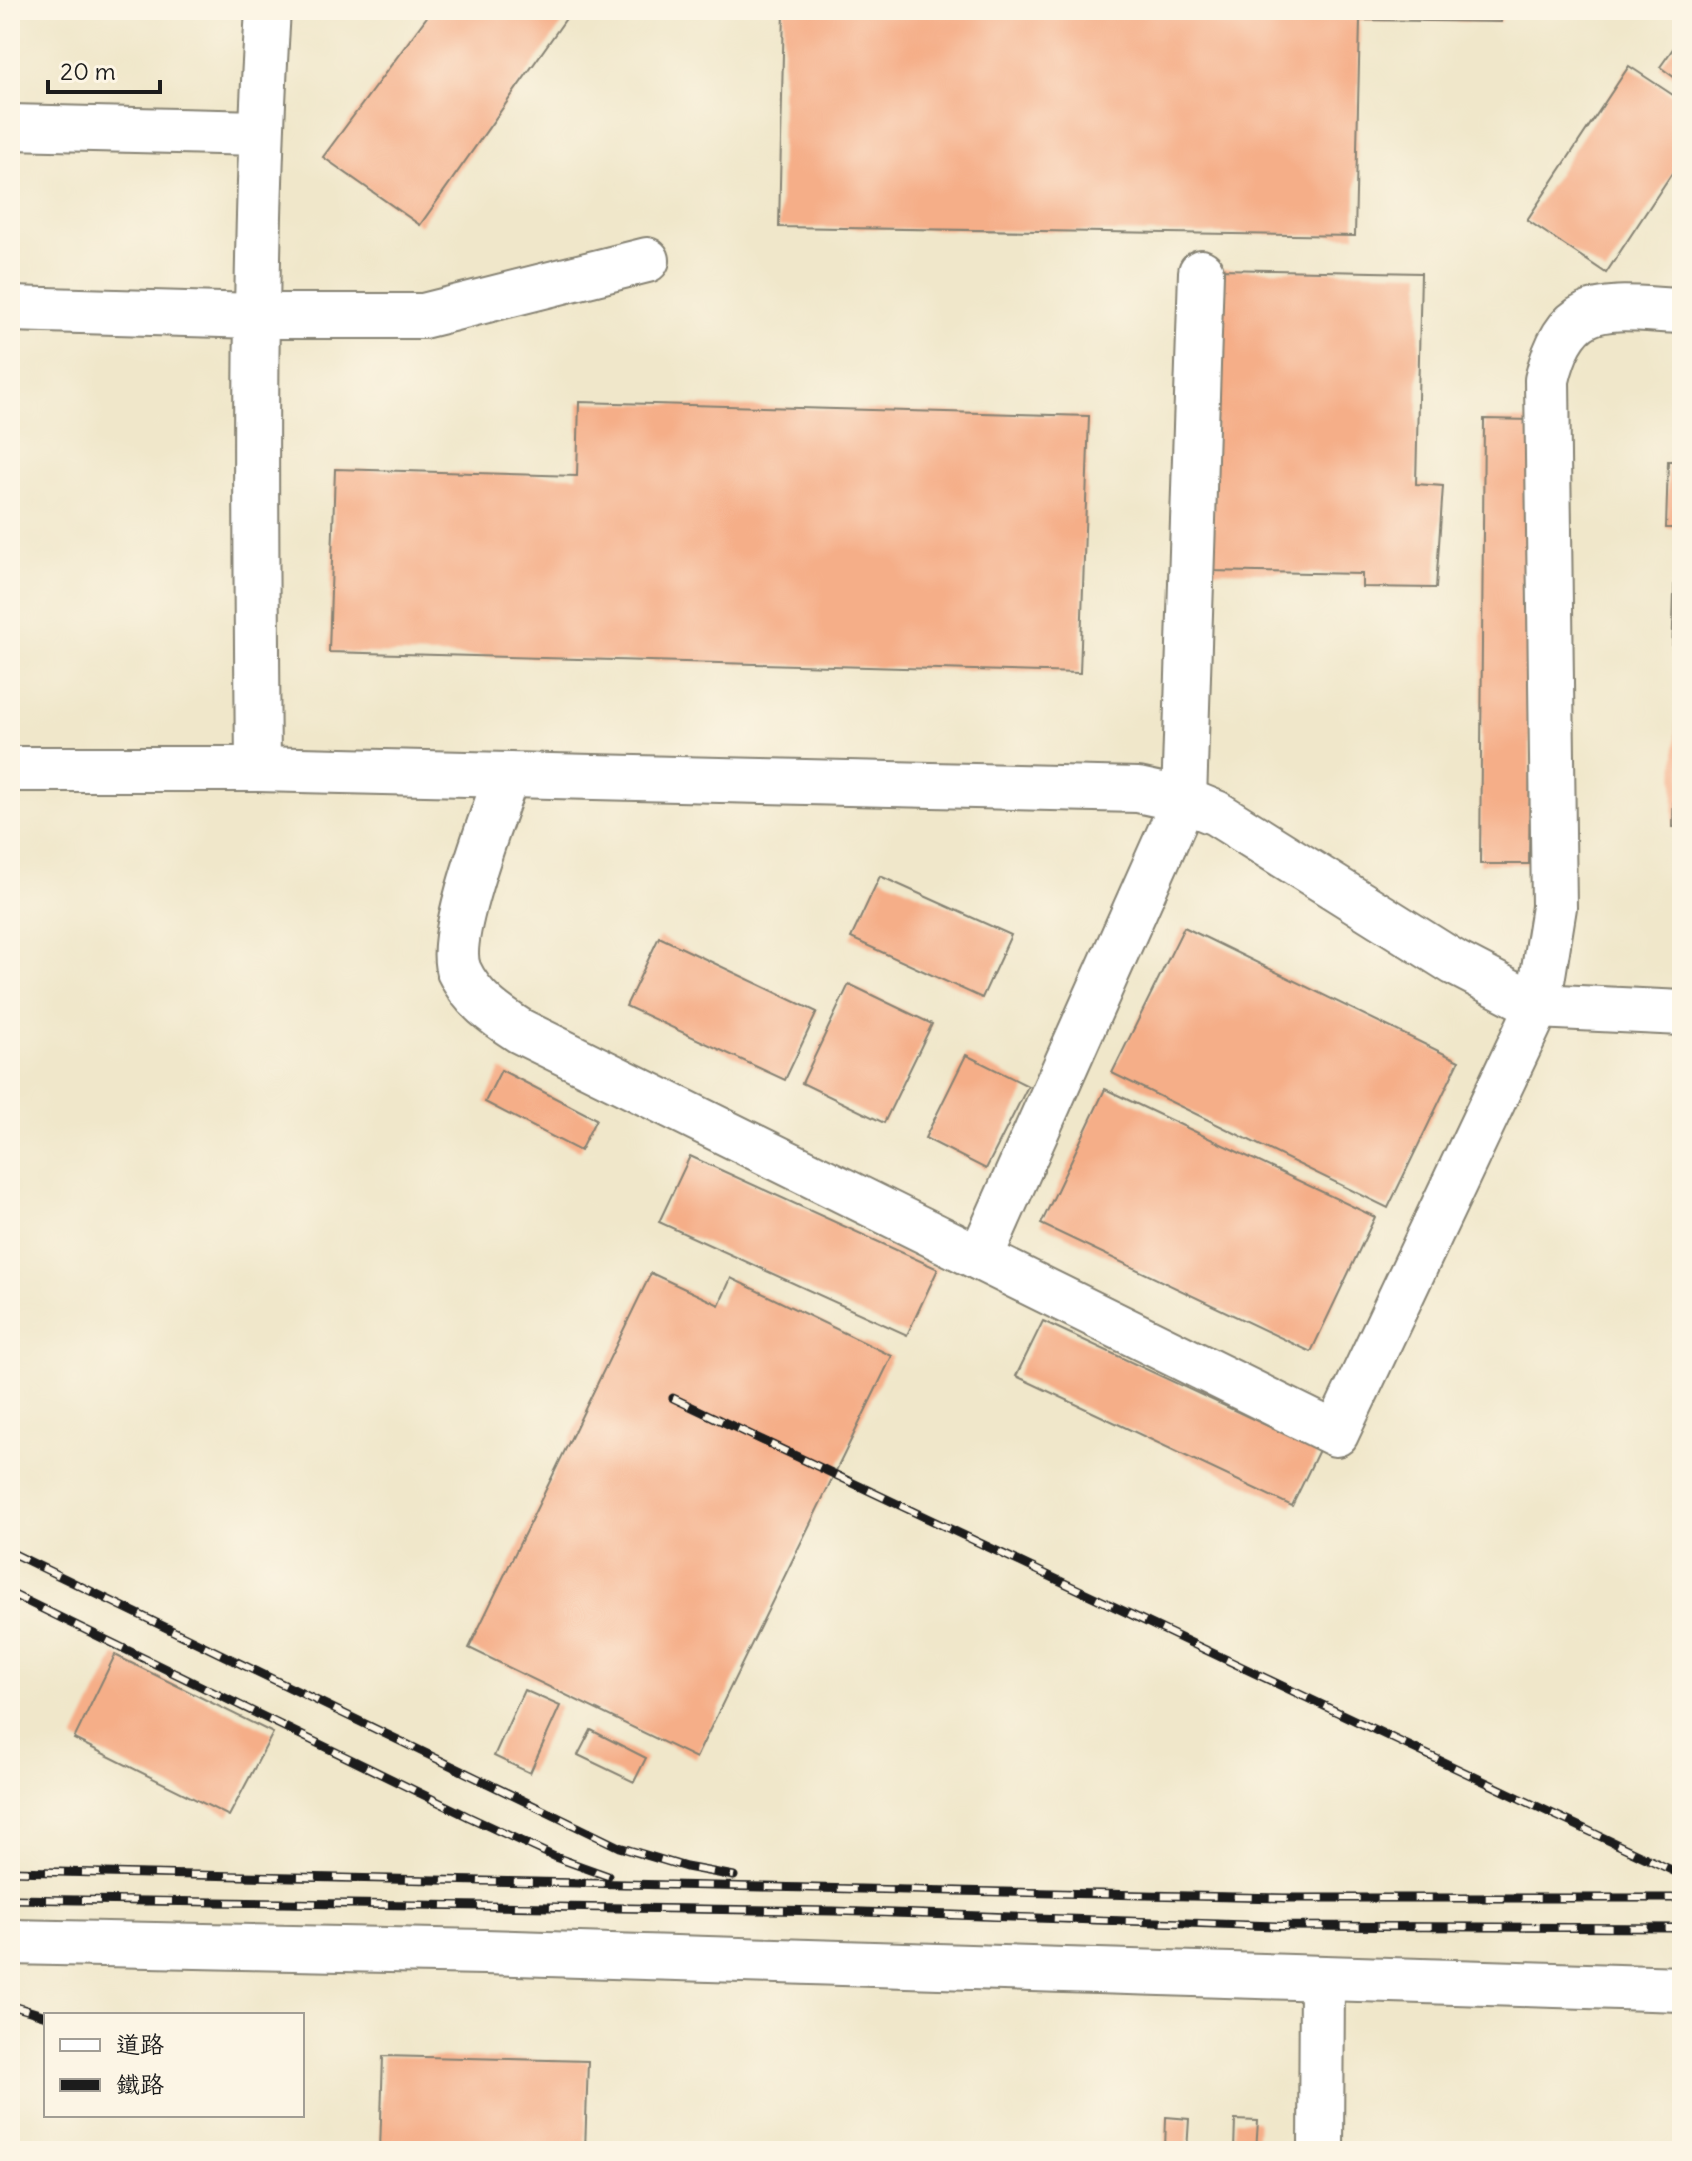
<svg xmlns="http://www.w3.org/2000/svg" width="1692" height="2161" font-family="Delius,'LXGW WenKai TC',sans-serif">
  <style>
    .building { fill: #f5ae88 }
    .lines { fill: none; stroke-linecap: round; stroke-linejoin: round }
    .minor-casing { stroke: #868273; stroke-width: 48 }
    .minor { stroke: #fff; stroke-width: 44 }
    .rail-casing { stroke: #1c1c1c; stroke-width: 9 }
    .rail { stroke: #fcf5e5; stroke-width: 6; stroke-dasharray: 18; stroke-linecap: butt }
  </style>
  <rect width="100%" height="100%" fill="#fcf5e5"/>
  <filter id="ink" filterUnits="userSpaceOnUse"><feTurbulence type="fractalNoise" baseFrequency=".0125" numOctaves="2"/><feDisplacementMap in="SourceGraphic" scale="16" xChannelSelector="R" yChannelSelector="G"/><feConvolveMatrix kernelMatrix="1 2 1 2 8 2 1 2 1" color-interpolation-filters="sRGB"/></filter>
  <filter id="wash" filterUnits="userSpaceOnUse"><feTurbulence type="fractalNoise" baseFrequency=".006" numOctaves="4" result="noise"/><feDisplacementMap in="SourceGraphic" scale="32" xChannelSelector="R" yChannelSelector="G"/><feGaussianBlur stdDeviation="1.8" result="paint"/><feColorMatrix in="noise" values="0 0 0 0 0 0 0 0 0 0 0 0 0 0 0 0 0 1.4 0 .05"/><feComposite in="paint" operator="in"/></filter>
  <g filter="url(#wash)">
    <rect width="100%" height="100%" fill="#f0e7ca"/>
    <g id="blocks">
      <g class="building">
        <path d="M 432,10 L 572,10 L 420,225 L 323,157 Z"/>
        <path d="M 784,10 L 1502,10 L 1501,22 L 1360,20 L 1355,236 L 779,227 Z"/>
        <path d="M 1682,36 L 1682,83 L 1660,67 Z"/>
        <path d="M 1629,66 L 1682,101 L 1682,158 L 1606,273 L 1527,220 Z"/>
        <path d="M 1219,269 L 1421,273 L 1416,484 L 1443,486 L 1436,588 L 1362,587 L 1362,574 L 1211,571 Z"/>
        <path d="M 579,402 L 1089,416 L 1080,673 L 329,652 L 335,469 L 577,476 Z"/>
        <path d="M 1484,419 L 1533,420 L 1529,864 L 1480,864 Z"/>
        <path d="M 1668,461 L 1682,461 L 1682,658 L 1672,658 L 1676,528 L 1666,528 Z"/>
        <path d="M 1677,675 L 1682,675 L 1682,827 L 1673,827 Z"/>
        <path d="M 880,876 L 1011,935 L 982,998 L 851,938 Z"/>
        <path d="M 1184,927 L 1459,1061 L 1388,1208 L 1112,1073 Z"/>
        <path d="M 659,937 L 817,1012 L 785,1080 L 626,1006 Z"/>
        <path d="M 849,984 L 932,1024 L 884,1123 L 802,1083 Z"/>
        <path d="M 966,1055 L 1028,1086 L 986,1169 L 925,1138 Z"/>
        <path d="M 501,1070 L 596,1119 L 580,1151 L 485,1102 Z"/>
        <path d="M 1105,1089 L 1375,1217 L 1311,1352 L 1041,1224 Z"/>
        <path d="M 690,1156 L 938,1269 L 907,1335 L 659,1222 Z"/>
        <path d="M 651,1273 L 719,1305 L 731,1278 L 892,1356 L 696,1758 L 469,1648 Z"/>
        <path d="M 1043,1321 L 1319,1450 L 1292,1506 L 1016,1376 Z"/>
        <path d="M 115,1655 L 273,1733 L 229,1816 L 74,1739 Z"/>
        <path d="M 524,1690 L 560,1706 L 530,1773 L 494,1756 Z"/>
        <path d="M 591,1730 L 646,1758 L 634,1782 L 578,1755 Z"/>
        <path d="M 383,2056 L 588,2061 L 585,2151 L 380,2151 Z"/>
        <path d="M 1166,2117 L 1189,2119 L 1187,2151 L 1165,2151 Z"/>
        <path d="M 1235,2120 L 1258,2121 L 1256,2151 L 1234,2151 Z"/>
      </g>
    </g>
  </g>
  <g filter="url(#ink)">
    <use href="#blocks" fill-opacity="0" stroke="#868273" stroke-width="2"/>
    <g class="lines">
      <defs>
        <g id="minor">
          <path d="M 10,127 L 260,133"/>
          <path d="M 10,309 L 257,316 L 423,316 L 647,260"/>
          <path d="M 10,769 L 258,769 L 1138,790 L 1184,800 L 1216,813 L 1455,963 L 1538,1006 L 1682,1013"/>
          <path d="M 258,769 C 256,516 252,263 268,10"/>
          <path d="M 507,775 C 494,813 445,937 459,971 C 472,999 495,1015 520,1031 L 1336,1434 L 1538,1006 L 1554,907 L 1547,380 C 1567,294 1608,308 1682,311"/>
          <path d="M 980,1258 L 1184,800 L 1201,272"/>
          <path d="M 10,1942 L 484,1952 L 1682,1989"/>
          <path d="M 1321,2151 L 1322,1978"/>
        </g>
      </defs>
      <use href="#minor" class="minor-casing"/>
      <use href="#minor" class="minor"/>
      <defs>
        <g id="rail">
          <path d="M 673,1398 L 1682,1875"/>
          <path d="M 10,1552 L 619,1847 L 686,1867 L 734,1876"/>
          <path d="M 10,1593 L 469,1817 L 555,1857 L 608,1876"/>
          <path d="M 10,1871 L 1285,1898 L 1682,1898"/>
          <path d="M 10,1899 L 833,1911 L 1276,1926 L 1682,1928"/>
          <path d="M 10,2005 L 46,2016"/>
        </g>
      </defs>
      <use href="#rail" class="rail-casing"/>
      <use href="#rail" class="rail"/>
    </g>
  </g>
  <rect width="1692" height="2161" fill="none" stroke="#fcf5e5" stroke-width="40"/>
  <rect x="44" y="2013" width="260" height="104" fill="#fcf5e5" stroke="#a29e95" stroke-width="2"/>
  <rect x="60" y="2039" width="40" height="12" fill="#ffffff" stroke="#a29e95" stroke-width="2"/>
  <text x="116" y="2053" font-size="24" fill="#1c1c1c">道路</text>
  <rect x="60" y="2079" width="40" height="12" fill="#1c1c1c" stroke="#a29e95" stroke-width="2"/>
  <text x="116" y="2093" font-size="24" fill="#1c1c1c">鐵路</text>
  <path d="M48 80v12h112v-12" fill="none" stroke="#1c1c1c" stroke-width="4"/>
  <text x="60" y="80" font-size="24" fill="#1c1c1c" stroke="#fcf5e5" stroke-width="6" paint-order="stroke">20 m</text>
</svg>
